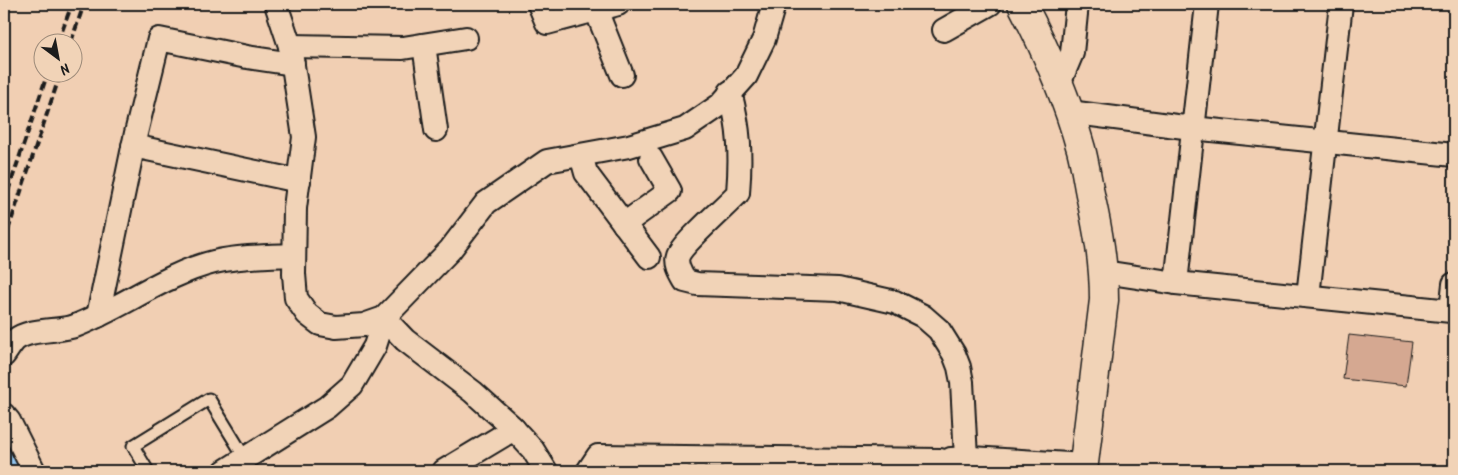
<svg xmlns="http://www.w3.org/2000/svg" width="1458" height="475" font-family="Kalam,sans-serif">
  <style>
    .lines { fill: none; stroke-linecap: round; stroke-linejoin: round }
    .river { stroke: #90c2ec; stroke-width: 38 }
    .building { fill: #d5a891; stroke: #1c1c1c }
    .lane-casing { stroke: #1c1c1c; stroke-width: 15 }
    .street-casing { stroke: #1c1c1c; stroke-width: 26 }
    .secondary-casing { stroke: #1c1c1c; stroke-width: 31 }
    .lane { stroke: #f1d3b7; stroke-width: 11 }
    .street { stroke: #f1d3b7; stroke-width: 22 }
    .secondary { stroke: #f1d3b7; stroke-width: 28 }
    .rail { stroke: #1c1c1c; stroke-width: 4; stroke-dasharray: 8 4; stroke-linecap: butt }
  </style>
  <rect width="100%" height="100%" fill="#f1cfb3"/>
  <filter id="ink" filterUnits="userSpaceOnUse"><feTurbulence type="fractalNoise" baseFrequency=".02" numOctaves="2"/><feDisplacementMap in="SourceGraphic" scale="10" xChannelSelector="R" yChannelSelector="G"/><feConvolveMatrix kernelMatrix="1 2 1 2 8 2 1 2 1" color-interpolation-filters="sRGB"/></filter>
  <g filter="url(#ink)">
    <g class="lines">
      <path class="river" d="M 4,446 L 17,471"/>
    </g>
    <path class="building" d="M 1349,335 L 1412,342 L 1406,386 L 1343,379 Z"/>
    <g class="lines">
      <defs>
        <path id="lane" d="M 148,471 L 133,446 L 209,399 L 245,458"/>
        <g id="street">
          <path d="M 276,4 L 290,46 L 304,137 L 295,208 L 294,274 L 296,298 L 307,314 L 320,324 L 336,327 L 364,325 L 384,318 L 450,250 L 486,203 L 547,161 L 629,146 L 685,129 L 720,105 L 746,76 L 764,39 L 774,4"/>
          <path d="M 539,4 L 547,23 L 618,4"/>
          <path d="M 596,10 L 622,75"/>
          <path d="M 944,30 L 990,4"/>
          <path d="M 424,45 L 436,130"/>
          <path d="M 290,46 L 403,48 L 466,38"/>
          <path d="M 1059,84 L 1072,53 L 1077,4"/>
          <path d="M 730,92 C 740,129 741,156 738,193 C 727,205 682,244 678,256 C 675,265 681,274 685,281 L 697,284 L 838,289 L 895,302 L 923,316 L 939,330 L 954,354 L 959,367 L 962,382 L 966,458"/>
          <path d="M 1069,112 L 1192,128 L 1454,155"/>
          <path d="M 133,146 L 299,181"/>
          <path d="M 581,155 L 586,173 L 649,257"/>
          <path d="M 624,224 L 670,191 L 651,158"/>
          <path d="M 1104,272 L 1176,283 L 1451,311 L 1454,284"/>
          <path d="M 1176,283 L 1207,4"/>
          <path d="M 1308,296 L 1341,4"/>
          <path d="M 98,316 L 136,133 L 159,39 L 247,57 L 293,64"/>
          <path d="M 4,355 C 7,351 11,344 15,340 C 30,328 58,332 75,326 C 122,308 165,274 214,262 C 240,256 268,256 294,255"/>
          <path d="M 4,415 L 9,421 L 34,471"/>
          <path d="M 951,459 L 972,458 L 1084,465"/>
          <path d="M 225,471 L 327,407 L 352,385 L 375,346 L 384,318 L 405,340 L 473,392 L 511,426 L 533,450 L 546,471"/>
          <path d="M 444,471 L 514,429"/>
          <path d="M 588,471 L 598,456 L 940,460 L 940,471"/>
        </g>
        <path id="secondary" d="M 1022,4 C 1046,50 1067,99 1081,149 C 1085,164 1087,179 1090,194 C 1098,230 1104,263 1104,300 L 1083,471"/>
      </defs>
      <use href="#lane" class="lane-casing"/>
      <use href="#street" class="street-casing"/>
      <use href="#secondary" class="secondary-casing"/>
      <use href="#lane" class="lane"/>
      <use href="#street" class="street"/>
      <use href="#secondary" class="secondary"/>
      <g class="rail">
        <path d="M 58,42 L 72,4"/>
        <path d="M 71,42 L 84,4"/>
        <path d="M 4,203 L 48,72"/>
        <path d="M 4,242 L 61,72"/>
      </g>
    </g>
  </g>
  <rect width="1458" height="475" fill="none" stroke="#f1d3b7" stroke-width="20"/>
  <rect x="10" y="10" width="1438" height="455" fill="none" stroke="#1c1c1c" stroke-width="2" filter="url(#ink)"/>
  <g transform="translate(58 58) rotate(148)"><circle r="24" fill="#f1d3b7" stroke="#9c8a79"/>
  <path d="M0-4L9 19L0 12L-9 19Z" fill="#1c1c1c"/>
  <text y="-8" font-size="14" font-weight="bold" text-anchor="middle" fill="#1c1c1c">N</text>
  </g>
</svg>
